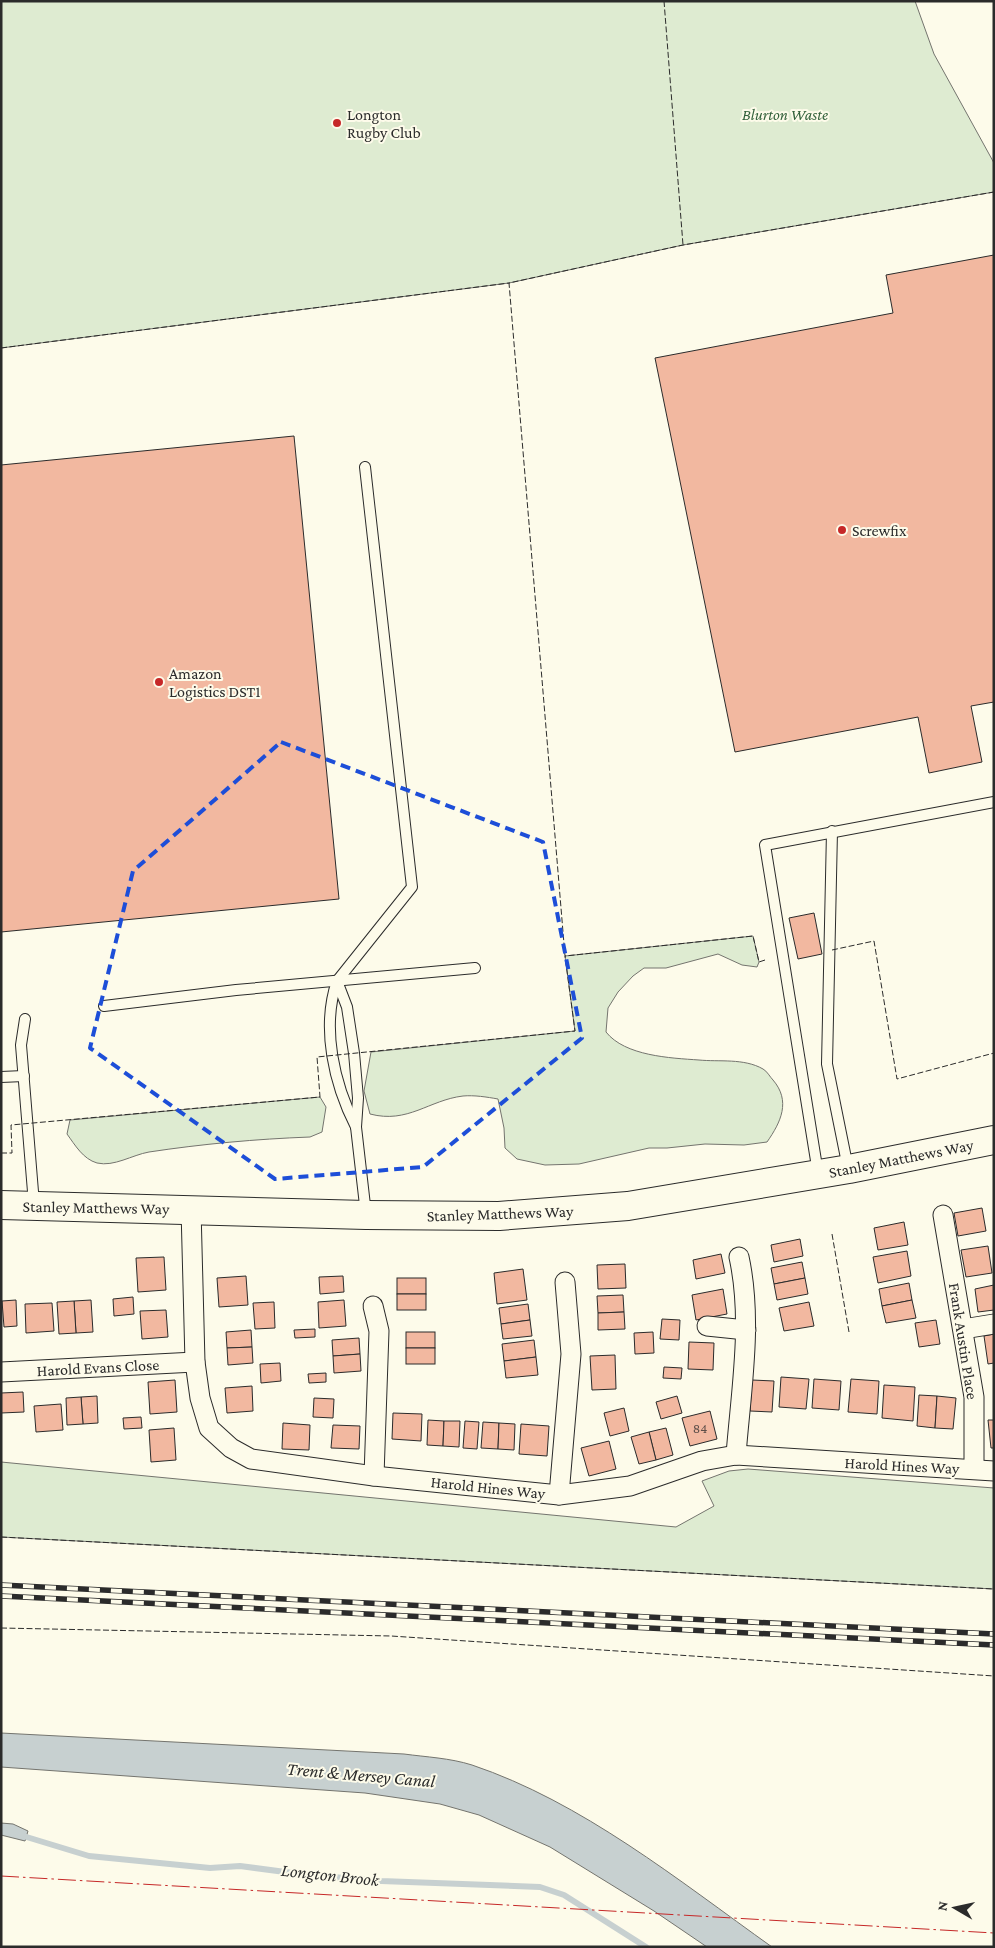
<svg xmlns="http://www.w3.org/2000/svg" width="995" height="1948" font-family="'Crimson Pro',serif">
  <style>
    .green { fill: #deebd1; stroke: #74746e }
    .water { fill: #c7d0d0; stroke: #74746e }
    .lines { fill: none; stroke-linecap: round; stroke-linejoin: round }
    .stream { stroke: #c7d0d0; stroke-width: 6 }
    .building { fill: #f2b8a0; stroke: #2b2b2b }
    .lane-casing { stroke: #2b2b2b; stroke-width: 12 }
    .street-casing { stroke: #2b2b2b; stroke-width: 21 }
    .secondary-casing { stroke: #2b2b2b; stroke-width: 30 }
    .lane { stroke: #fdfbea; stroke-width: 10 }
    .street { stroke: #fdfbea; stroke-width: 19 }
    .secondary { stroke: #fdfbea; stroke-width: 28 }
    .rail-casing { stroke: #2b2b2b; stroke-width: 5.5 }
    .rail { stroke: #fdfbea; stroke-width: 4; stroke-dasharray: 11; stroke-linecap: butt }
    .fence { stroke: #2b2b2b; stroke-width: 1; stroke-dasharray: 6 2.5; stroke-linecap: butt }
    .power { stroke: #c62828; stroke-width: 1; stroke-dasharray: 18 4 2.5 4; stroke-linecap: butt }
    .marked { fill: none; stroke: #1d4ed8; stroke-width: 4; stroke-dasharray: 10 6; stroke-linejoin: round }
    .poi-dot { fill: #c62828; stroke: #fdfbea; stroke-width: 2 }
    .labels { text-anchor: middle; stroke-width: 4; stroke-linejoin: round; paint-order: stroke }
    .number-label { font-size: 14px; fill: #5d4e48 }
    .poi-label { font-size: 16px; fill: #2b2b2b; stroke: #fdfbea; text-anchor: start }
    .park-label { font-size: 16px; font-style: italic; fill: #34623c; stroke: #fdfbea }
    .street-label { font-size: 16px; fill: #2b2b2b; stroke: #fdfbea }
    .water-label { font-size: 18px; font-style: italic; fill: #2b2b2b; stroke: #fdfbea }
  </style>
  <rect width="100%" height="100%" fill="#fdfbea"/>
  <g class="green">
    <path d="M 1,1 L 915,1 L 934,54 L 994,163 L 994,192 L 683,245 L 509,283 L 1,348 Z"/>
    <path d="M 753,936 L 759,962 L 757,967 L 742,965 L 718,954 L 666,968 L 644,968 L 633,976 L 618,992 L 608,1008 L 606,1032 C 625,1056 670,1058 699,1060 C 719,1062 744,1058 763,1069 C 767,1071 770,1077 773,1080 C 791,1101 781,1122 767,1142 L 744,1145 L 705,1144 L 667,1148 L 649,1148 L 579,1164 L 545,1165 L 517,1159 L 505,1148 L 504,1128 L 498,1099 C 487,1097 474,1095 463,1096 C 429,1100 408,1124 370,1114 L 364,1091 L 371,1052 L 575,1031 L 565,956 Z"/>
    <path d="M 320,1097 L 326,1107 L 322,1132 L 310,1137 C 256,1139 202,1144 149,1152 C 132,1155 114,1167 97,1163 C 83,1159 75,1145 67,1134 L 70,1120 Z"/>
    <path d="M 1,1462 L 676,1527 L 714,1506 L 702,1481 L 729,1471 L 748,1469 L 994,1488 L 994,1589 L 1,1537 Z"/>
  </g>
  <g class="water">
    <path d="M 1,1733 L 404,1754 C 426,1757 450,1758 472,1765 C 582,1802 678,1880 772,1947 L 707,1947 L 654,1911 L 550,1847 L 479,1815 L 440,1804 L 365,1793 L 1,1767 Z"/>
    <path d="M 1,1823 L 13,1824 L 28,1831 L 25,1841 L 1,1835 Z"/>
  </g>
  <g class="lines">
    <path class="stream" d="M 20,1835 L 89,1856 L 210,1868 L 240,1866 L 308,1875 L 381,1881 L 540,1887 L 564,1895 L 646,1947"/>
  </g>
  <g class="building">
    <path d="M 994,255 L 994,702 L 971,706 L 982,762 L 929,773 L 918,717 L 735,752 L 655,358 L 893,313 L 886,275 Z"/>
    <path d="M 294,436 L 339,899 L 1,932 L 1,465 Z"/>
    <path d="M 814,913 L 822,954 L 798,959 L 789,918 Z"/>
    <path d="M 982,1208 L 986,1231 L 958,1236 L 954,1213 Z"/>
    <path d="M 904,1222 L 908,1245 L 878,1250 L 874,1228 Z"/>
    <path d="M 800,1239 L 803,1256 L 774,1262 L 771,1245 Z"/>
    <path d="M 988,1246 L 992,1273 L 966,1277 L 961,1250 Z"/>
    <path d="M 907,1251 L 911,1276 L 878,1283 L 873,1257 Z"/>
    <path d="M 721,1254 L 725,1273 L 696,1279 L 693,1260 Z"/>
    <path d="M 164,1257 L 166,1290 L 138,1292 L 136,1258 Z"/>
    <path d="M 802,1262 L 805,1278 L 774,1284 L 771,1268 Z"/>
    <path d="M 625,1264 L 626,1288 L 598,1289 L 597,1265 Z"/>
    <path d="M 523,1269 L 527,1300 L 497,1304 L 494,1273 Z"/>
    <path d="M 246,1276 L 248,1305 L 219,1307 L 217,1278 Z"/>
    <path d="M 343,1276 L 344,1292 L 320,1294 L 319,1277 Z"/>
    <rect x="397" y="1278" width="29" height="16"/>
    <path d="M 805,1278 L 808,1294 L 777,1300 L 774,1284 Z"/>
    <path d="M 909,1283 L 912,1300 L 882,1306 L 879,1289 Z"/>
    <path d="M 994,1285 L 994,1310 L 978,1312 L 975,1289 Z"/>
    <path d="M 723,1289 L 727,1314 L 696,1320 L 692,1295 Z"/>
    <rect x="397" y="1294" width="29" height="16"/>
    <path d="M 623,1295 L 624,1312 L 598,1313 L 597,1296 Z"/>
    <path d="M 133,1297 L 134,1314 L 114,1316 L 113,1299 Z"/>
    <path d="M 16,1300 L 17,1326 L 4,1327 L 2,1301 Z"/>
    <path d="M 91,1300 L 93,1332 L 76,1333 L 74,1301 Z"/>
    <path d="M 344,1300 L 346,1326 L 319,1328 L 318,1302 Z"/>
    <path d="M 912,1300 L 916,1318 L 886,1323 L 882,1306 Z"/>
    <path d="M 74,1301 L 76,1333 L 59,1334 L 57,1302 Z"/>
    <path d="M 274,1302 L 275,1328 L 255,1329 L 253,1303 Z"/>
    <path d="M 809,1302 L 814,1326 L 784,1331 L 779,1308 Z"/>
    <path d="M 52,1303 L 54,1331 L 26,1333 L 25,1304 Z"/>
    <path d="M 528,1304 L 530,1320 L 501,1324 L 499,1308 Z"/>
    <path d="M 166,1310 L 168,1337 L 142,1339 L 140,1311 Z"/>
    <path d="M 624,1312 L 625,1329 L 598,1330 L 598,1313 Z"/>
    <path d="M 662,1319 L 680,1320 L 679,1340 L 660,1339 Z"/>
    <path d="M 530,1320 L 532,1336 L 503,1339 L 501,1324 Z"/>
    <path d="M 936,1320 L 940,1344 L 919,1347 L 915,1323 Z"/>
    <path d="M 315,1329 L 315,1337 L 295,1338 L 294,1330 Z"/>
    <path d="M 251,1330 L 252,1347 L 227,1348 L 226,1332 Z"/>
    <rect x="406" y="1332" width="29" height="16"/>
    <path d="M 653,1332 L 654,1353 L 635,1354 L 634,1333 Z"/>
    <path d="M 994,1334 L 994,1363 L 988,1364 L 984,1336 Z"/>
    <path d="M 359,1338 L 360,1354 L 333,1356 L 332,1340 Z"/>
    <path d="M 534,1340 L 536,1357 L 504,1361 L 502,1344 Z"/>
    <path d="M 689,1342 L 714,1343 L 713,1370 L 688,1369 Z"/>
    <path d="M 252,1347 L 253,1363 L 228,1365 L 227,1348 Z"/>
    <rect x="406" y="1348" width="29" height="16"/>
    <path d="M 360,1354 L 361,1371 L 334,1373 L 333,1356 Z"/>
    <path d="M 615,1355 L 616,1389 L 592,1390 L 590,1356 Z"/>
    <path d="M 536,1357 L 538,1375 L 506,1378 L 504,1361 Z"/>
    <path d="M 280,1363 L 281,1381 L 261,1383 L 260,1364 Z"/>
    <path d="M 664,1367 L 682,1368 L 681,1379 L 663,1378 Z"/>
    <path d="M 326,1373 L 326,1382 L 309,1383 L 308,1374 Z"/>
    <path d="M 781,1377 L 809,1379 L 806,1409 L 779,1407 Z"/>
    <path d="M 814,1379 L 841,1381 L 839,1410 L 812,1408 Z"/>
    <path d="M 851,1379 L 879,1381 L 877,1414 L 848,1412 Z"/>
    <path d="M 175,1380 L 177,1412 L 150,1414 L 148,1382 Z"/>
    <path d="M 752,1380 L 774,1381 L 772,1412 L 750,1411 Z"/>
    <path d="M 884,1385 L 915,1387 L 913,1421 L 882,1418 Z"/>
    <path d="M 252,1386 L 253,1411 L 227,1413 L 225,1388 Z"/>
    <path d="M 23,1392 L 24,1412 L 1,1413 L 1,1393 Z"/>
    <path d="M 919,1395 L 937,1396 L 935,1428 L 917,1426 Z"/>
    <path d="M 97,1396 L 98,1423 L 83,1424 L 81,1397 Z"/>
    <path d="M 677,1396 L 682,1413 L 661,1419 L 656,1402 Z"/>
    <path d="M 937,1396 L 956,1398 L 953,1429 L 935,1428 Z"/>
    <path d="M 81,1397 L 83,1424 L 67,1425 L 66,1398 Z"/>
    <path d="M 314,1398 L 334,1399 L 333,1418 L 313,1417 Z"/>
    <path d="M 61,1404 L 63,1430 L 36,1432 L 34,1406 Z"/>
    <path d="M 624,1408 L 629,1431 L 610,1436 L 604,1413 Z"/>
    <path d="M 710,1411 L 717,1439 L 690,1446 L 682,1418 Z"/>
    <path d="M 393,1413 L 422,1414 L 421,1441 L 392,1439 Z"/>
    <path d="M 141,1417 L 142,1428 L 124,1429 L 123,1418 Z"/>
    <path d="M 428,1420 L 444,1421 L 443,1446 L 427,1445 Z"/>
    <path d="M 988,1420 L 994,1420 L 994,1448 L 991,1448 Z"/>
    <path d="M 444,1421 L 460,1421 L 459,1447 L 443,1446 Z"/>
    <path d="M 465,1421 L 479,1422 L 477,1449 L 463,1448 Z"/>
    <path d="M 483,1422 L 499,1423 L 498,1449 L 481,1448 Z"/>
    <path d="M 283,1423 L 310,1425 L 309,1450 L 282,1449 Z"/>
    <path d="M 499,1423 L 515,1424 L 514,1450 L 498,1449 Z"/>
    <path d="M 521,1424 L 549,1426 L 547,1456 L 519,1454 Z"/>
    <path d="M 333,1425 L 360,1426 L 359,1449 L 331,1448 Z"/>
    <path d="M 174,1428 L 176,1460 L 151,1462 L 149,1430 Z"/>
    <path d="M 666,1428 L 673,1455 L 656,1460 L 649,1432 Z"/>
    <path d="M 649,1432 L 656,1460 L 639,1464 L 631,1437 Z"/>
    <path d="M 609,1441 L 616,1469 L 589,1476 L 581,1448 Z"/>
  </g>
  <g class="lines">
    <defs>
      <g id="lane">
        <path d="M 832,831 L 827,1064 L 848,1168"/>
        <path d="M 337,981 L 347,1007 L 354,1053 L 358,1098 L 356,1127 L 366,1214"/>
        <path d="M 104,1006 L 236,990 L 475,968"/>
        <path d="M 25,1019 L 21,1045 L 34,1204"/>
        <path d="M 1,1077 L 24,1076"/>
        <path d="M 356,1127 C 334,1084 321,1028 337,981 L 412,887 L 365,467"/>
        <path d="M 818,1173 L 765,845 L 994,802"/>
      </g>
      <g id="street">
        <path d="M 191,1209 L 195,1362 L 200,1398 L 209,1428 L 231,1448 L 251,1459 L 374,1476 L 559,1495 L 630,1486 L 702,1461 L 736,1455 L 994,1471"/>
        <path d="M 943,1215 L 974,1397 L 974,1469"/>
        <path d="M 373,1306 L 379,1331 L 374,1476"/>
        <path d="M 707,1326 L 746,1330"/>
        <path d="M 963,1329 L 994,1324"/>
        <path d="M 1,1372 L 195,1362"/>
        <path d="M 736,1455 C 741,1390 753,1321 739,1257"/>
        <path d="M 559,1495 L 571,1354 L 565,1282"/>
      </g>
      <path id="secondary" d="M 1,1205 L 366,1215 L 499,1216 L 628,1206 L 849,1169 L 994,1140"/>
    </defs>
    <use href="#lane" class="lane-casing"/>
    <use href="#street" class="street-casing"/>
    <use href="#secondary" class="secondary-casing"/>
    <use href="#lane" class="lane"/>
    <use href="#street" class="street"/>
    <use href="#secondary" class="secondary"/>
    <defs>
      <g id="rail">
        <path d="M 1,1585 L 994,1634"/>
        <path d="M 1,1596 L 994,1645"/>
      </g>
    </defs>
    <use href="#rail" class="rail-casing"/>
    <use href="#rail" class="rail"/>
    <g class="fence">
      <path d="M 664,1 L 683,245"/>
      <path d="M 1,348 L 509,283"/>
      <path d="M 832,950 L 874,941 L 897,1079 L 994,1053"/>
      <path d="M 765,960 L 759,962 L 753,936 L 565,956 L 509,283 L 683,245 L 994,192"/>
      <path d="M 1,1153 L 12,1153 L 11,1125 L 320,1097 L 317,1057 L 575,1031 L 565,956"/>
      <path d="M 832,1234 L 849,1332"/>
      <path d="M 1,1537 L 994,1589"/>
      <path d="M 1,1628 L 391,1636 L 994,1676"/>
    </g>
    <path class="power" d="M 1,1876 L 994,1933"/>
  </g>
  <path class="marked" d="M 281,742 L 543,842 L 582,1038 L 423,1167 L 275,1179 L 90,1048 L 133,871 Z"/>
  <g class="poi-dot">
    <circle cx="337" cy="123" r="5"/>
    <circle cx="842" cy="530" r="5"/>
    <circle cx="159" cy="682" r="5"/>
  </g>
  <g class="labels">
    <g class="number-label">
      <text x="700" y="1433">84</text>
    </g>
    <g class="poi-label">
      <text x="347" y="120">Longton<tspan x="347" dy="18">Rugby Club</tspan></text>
      <text x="852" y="536">Screwfix</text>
      <text x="169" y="679">Amazon<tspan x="169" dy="18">Logistics DST1</tspan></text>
    </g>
    <g class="park-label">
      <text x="785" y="120">Blurton Waste</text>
    </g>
    <g class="street-label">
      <text transform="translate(901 1158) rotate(-11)" y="6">Stanley Matthews Way</text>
      <text transform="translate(96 1207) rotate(1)" y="6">Stanley Matthews Way</text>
      <text transform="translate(500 1213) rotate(-2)" y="6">Stanley Matthews Way</text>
      <text transform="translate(964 1341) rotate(81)" y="6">Frank Austin Place</text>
      <text transform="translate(98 1367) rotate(-3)" y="6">Harold Evans Close</text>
      <text transform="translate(902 1465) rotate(3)" y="6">Harold Hines Way</text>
      <text transform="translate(488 1487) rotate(6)" y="6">Harold Hines Way</text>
    </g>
    <g class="water-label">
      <text transform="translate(361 1775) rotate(5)" y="6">Trent &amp; Mersey Canal</text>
      <text transform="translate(330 1875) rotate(6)" y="6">Longton Brook</text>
    </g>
  </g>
  <rect width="995" height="1948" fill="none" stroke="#2b2b2b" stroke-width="5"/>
  <g transform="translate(955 1908) rotate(279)" stroke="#fdfbea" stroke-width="4" paint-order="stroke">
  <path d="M0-4L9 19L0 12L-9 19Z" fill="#2b2b2b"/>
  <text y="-8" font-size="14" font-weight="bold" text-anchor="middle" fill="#2b2b2b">N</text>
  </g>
</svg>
